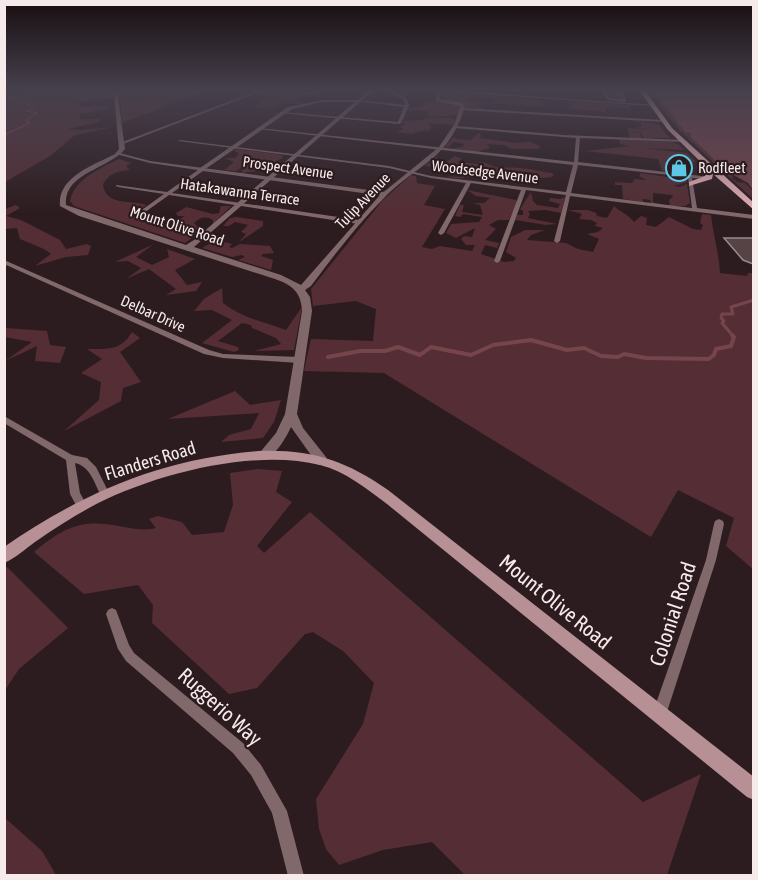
<svg xmlns="http://www.w3.org/2000/svg" width="758" height="880" font-family="'Asap Condensed',sans-serif">
  <style>
    .green { fill: #542e34 }
    .water { fill: #76454c }
    .lines { fill: none; stroke-linecap: round; stroke-linejoin: round }
    .stream-far2 { stroke: #76454c; stroke-width: 1.5 }
    .stream-far1 { stroke: #76454c; stroke-width: 3 }
    .stream { stroke: #76454c; stroke-width: 4 }
    .building { fill: #554345; stroke: #9d888b; stroke-width: 1.5 }
    .minor { fill: #80686b; fill-rule: evenodd }
    .tertiary { fill: #80686b; fill-rule: evenodd }
    .secondary { fill: #b69094; fill-rule: evenodd }
    .primary { fill: #e0afb5; fill-rule: evenodd }
    .labels { text-anchor: middle; stroke-width: 4.5; stroke-linejoin: round; paint-order: stroke }
    .far-street-label { font-size: 15px; fill: #f6eaeb; stroke: #2d1c1f }
    .far-poi-label { font-size: 15px; fill: #f6eaeb; stroke: #2d1c1f; text-anchor: start }
    .street-label { font-size: 18px; fill: #f6eaeb; stroke: #2d1c1f }
    .near-street-label { font-size: 21px; fill: #f6eaeb; stroke: #2d1c1f }
  </style>
  <rect width="100%" height="100%" fill="#2d1c1f"/>
  <g class="green">
    <path d="M 35,89 L 104,89 L 112,98 L 78,102 L 79,107 L 109,106 L 109,108 L 80,114 L 80,119 L 99,119 L 99,122 L 67,129 L 81,130 L 114,127 L 75,135 L 50,156 L 5,182 L 5,99 L 30,93 Z"/>
    <path d="M 114,89 L 210,89 L 122,123 L 120,97 Z"/>
    <path d="M 277,89 L 291,94 L 296,92 L 284,89 L 303,92 L 296,98 L 297,101 L 306,103 C 295,105 286,101 276,105 L 281,107 L 259,108 L 255,106 L 261,102 L 258,100 L 260,99 L 248,96 L 271,99 L 275,97 L 260,95 L 258,93 Z"/>
    <path d="M 647,89 L 655,92 L 706,152 L 734,176 L 731,177 L 737,182 L 745,183 L 753,191 L 753,199 L 680,131 Z"/>
    <path d="M 440,92 L 489,96 L 486,99 L 468,98 L 465,100 L 467,101 L 494,102 L 496,99 L 492,98 L 494,96 L 542,100 L 543,107 L 488,103 L 477,106 L 483,108 L 481,110 L 465,108 L 462,103 L 440,99 L 443,98 Z"/>
    <path d="M 438,100 L 460,105 L 456,115 L 431,117 L 428,116 L 428,111 L 408,110 L 409,108 L 422,106 L 426,101 Z"/>
    <path d="M 570,101 L 630,105 L 634,106 L 629,106 L 630,109 L 606,107 L 606,112 L 564,108 L 571,106 L 570,103 L 565,102 Z"/>
    <path d="M 425,118 L 452,118 L 456,121 L 454,125 L 428,123 L 431,126 L 430,130 L 416,132 L 413,134 L 396,132 L 404,129 L 399,126 L 406,125 L 402,123 L 404,121 L 422,120 Z"/>
    <path d="M 629,120 L 658,124 L 670,138 L 644,138 L 639,130 L 642,139 L 630,138 L 627,128 L 661,130 L 636,128 L 641,126 L 641,123 Z"/>
    <path d="M 479,133 L 481,134 L 480,138 L 517,143 L 530,142 L 540,146 L 539,149 L 511,149 L 504,145 L 487,144 L 490,148 L 477,152 L 452,148 L 462,147 L 464,144 L 453,142 L 447,148 L 445,147 L 454,137 L 456,139 L 470,140 Z"/>
    <path d="M 619,139 L 671,142 L 678,144 L 684,150 L 643,148 L 687,153 L 696,162 L 669,162 L 676,170 L 674,172 L 686,174 L 662,171 L 658,159 L 585,151 L 629,146 L 620,144 Z"/>
    <path d="M 236,149 L 282,155 L 283,158 L 276,161 L 283,165 L 262,166 L 263,164 L 256,163 L 251,166 L 256,171 L 241,173 L 247,164 L 236,171 L 224,170 L 234,162 L 224,158 L 235,158 L 239,154 L 234,150 Z"/>
    <path d="M 455,156 L 462,159 L 457,162 L 478,164 L 480,168 L 484,167 L 479,162 C 488,162 489,166 496,167 C 505,168 511,167 519,168 C 530,168 541,172 552,173 L 554,176 C 536,182 507,172 486,172 C 469,172 470,183 446,176 L 462,177 L 469,169 L 425,166 L 436,157 L 439,159 L 438,161 L 445,163 Z"/>
    <path d="M 119,159 L 131,163 L 126,166 L 130,170 C 117,171 110,173 103,184 C 105,206 130,200 147,205 L 133,215 L 144,217 L 146,221 L 156,220 L 157,223 C 168,227 176,221 185,216 L 178,216 L 176,213 L 186,207 L 213,214 L 219,213 L 221,206 L 231,206 L 213,224 L 213,220 C 205,216 201,217 194,223 L 198,227 L 204,229 L 185,243 L 74,206 L 70,201 C 75,178 100,169 119,159 Z"/>
    <path d="M 641,173 L 686,180 L 687,182 L 674,186 L 680,187 L 687,184 L 690,203 L 685,206 L 670,206 L 669,200 L 673,197 L 672,195 L 653,193 L 653,202 L 663,205 L 651,203 L 650,200 L 643,199 L 643,202 L 623,199 L 622,185 L 615,185 L 615,182 L 632,183 L 635,179 L 646,180 L 639,176 Z"/>
    <path d="M 411,175 L 416,176 L 417,183 L 435,186 L 424,205 L 445,209 L 422,247 L 432,249 L 440,246 L 472,251 L 475,245 L 466,245 L 461,239 L 464,236 L 472,237 L 475,228 L 456,238 L 446,233 L 451,224 L 479,222 L 482,217 L 463,214 L 460,217 L 455,216 L 460,205 L 464,205 L 462,212 L 483,215 L 480,205 L 473,203 L 484,203 L 490,198 L 476,196 L 467,190 L 516,200 L 517,203 L 509,220 L 498,220 L 489,225 L 496,229 L 485,240 L 499,243 L 497,248 L 485,245 L 481,254 L 504,262 L 514,261 L 516,258 L 506,252 L 511,237 L 525,230 L 545,230 L 531,235 L 527,240 L 566,243 L 578,249 L 593,252 L 599,239 L 587,234 L 598,232 L 603,228 L 595,226 L 597,223 L 591,220 L 579,219 L 582,214 L 568,210 L 588,210 L 596,213 L 597,216 L 607,218 L 614,206 C 620,212 628,214 634,222 L 641,216 L 647,218 L 646,225 L 656,227 L 669,217 L 693,229 L 701,230 L 703,225 L 700,223 L 702,214 L 711,215 C 713,235 719,253 720,273 L 747,276 L 748,273 L 753,273 L 753,569 L 726,546 L 734,518 L 678,490 L 651,537 L 384,373 L 304,371 L 311,339 L 373,341 L 376,309 L 356,301 L 313,306 L 311,289 L 382,201 Z"/>
    <path d="M 531,192 L 533,201 L 537,205 L 558,208 L 560,204 L 549,201 L 550,198 L 560,199 L 565,197 L 561,213 L 545,210 L 528,211 L 530,214 L 528,218 L 557,224 L 546,225 L 515,220 L 517,215 L 523,215 L 523,211 L 520,209 Z"/>
    <path d="M 16,205 L 20,208 L 6,216 L 21,220 L 60,240 L 66,249 L 87,244 L 91,246 L 88,255 L 66,257 L 35,266 L 51,254 L 44,249 L 20,239 L 17,228 L 5,229 L 5,209 Z"/>
    <path d="M 236,217 L 263,221 L 263,226 L 239,242 L 246,234 L 241,232 L 248,225 L 235,222 L 229,226 L 223,226 L 230,218 Z"/>
    <path d="M 216,240 L 232,244 L 229,247 L 232,248 L 240,244 L 270,246 L 274,253 L 263,254 L 261,256 L 273,260 L 271,270 L 238,260 L 245,257 L 242,255 L 232,257 L 202,248 Z"/>
    <path d="M 154,244 L 136,257 L 152,265 L 169,257 L 167,249 L 195,259 L 175,270 L 187,285 L 202,282 L 196,291 L 166,295 L 176,289 L 149,269 L 126,279 L 141,268 L 128,261 L 115,262 Z"/>
    <path d="M 222,288 L 223,303 C 244,319 262,321 286,330 L 302,307 L 294,350 L 254,351 L 281,344 L 276,338 L 252,328 L 251,325 L 242,323 L 218,341 L 238,347 L 239,350 L 234,352 L 202,343 L 232,320 L 212,310 L 194,311 L 204,299 Z"/>
    <path d="M 5,328 L 47,331 L 50,345 L 66,347 L 60,363 L 35,361 L 37,346 L 5,361 L 32,342 L 5,337 Z"/>
    <path d="M 132,332 L 140,338 L 120,352 L 141,382 L 123,388 L 121,401 L 64,431 L 99,400 L 101,382 L 81,373 L 102,359 L 87,349 C 107,349 121,351 132,332 Z"/>
    <path d="M 235,391 L 250,405 L 281,400 L 274,422 L 263,438 L 221,442 L 229,435 L 251,429 L 259,413 L 168,419 Z"/>
    <path d="M 258,469 L 282,471 L 276,492 L 292,502 L 257,546 L 264,553 L 310,512 L 643,802 L 701,774 L 667,875 L 465,875 L 432,842 L 383,850 L 339,865 L 326,849 L 319,829 L 316,799 L 363,724 L 374,683 L 343,651 L 313,632 L 305,634 L 257,688 L 229,694 L 152,623 L 153,605 L 138,585 L 84,594 L 34,552 C 65,526 83,518 124,527 C 137,529 144,531 156,528 L 149,519 L 158,516 L 182,522 L 192,535 L 224,532 L 233,505 L 230,473 Z"/>
    <path d="M 7,567 L 68,628 L 19,669 L 5,690 L 4,570 Z"/>
    <path d="M 4,817 L 42,851 L 56,875 L 5,875 Z"/>
  </g>
  <path class="water" d="M 652,89 L 753,89 L 753,190 L 748,183 L 725,170 L 691,137 L 691,133 L 685,132 Z"/>
  <g class="lines">
    <path class="stream-far2" d="M 4,135 L 30,123 L 26,121 L 37,113 L 27,111 L 33,108 C 25,100 13,102 7,94"/>
    <path class="stream-far1" d="M 733,336 L 722,323 L 724,321 L 721,318 L 722,314 L 733,314 L 731,307 L 754,300"/>
    <path class="stream" d="M 328,357 L 360,351 L 385,351 L 398,347 L 420,355 L 431,347 L 471,355 L 493,345 L 531,340 L 567,350 L 584,348 L 601,356 L 618,357 L 624,354 L 646,358 L 709,359 L 714,355 L 716,349 L 731,346 L 734,337 L 732,335"/>
  </g>
  <g class="building">
    <path d="M 601,89 L 621,89 L 625,101 L 608,99 Z"/>
    <path d="M 724,238 L 753,238 L 753,264 L 743,260 Z"/>
  </g>
  <g class="lines">
    <g class="minor">
      <path d="M 262,89 L 267,89 L 123,144 L 120,143 Z"/>
      <path d="M 331,89 L 338,89 L 305,95 L 303,94 Z"/>
      <path d="M 387,89 L 431,89 L 656,105 L 654,106 L 431,91 L 393,91 C 400,95 409,97 409,106 L 401,123 L 399,124 L 280,113 L 282,112 L 398,122 L 404,107 L 357,101 L 359,100 L 405,105 L 405,103 L 403,99 L 387,91 Z"/>
      <path d="M 462,108 L 663,120 L 665,121 L 663,122 L 461,110 Z"/>
      <path d="M 456,126 L 564,135 L 684,140 L 683,142 L 580,138 L 578,162 L 710,177 L 710,178 L 708,179 L 692,178 L 697,208 L 754,215 L 754,219 L 570,196 L 560,241 L 557,243 L 554,241 L 566,195 L 526,190 L 500,261 L 497,263 L 494,261 L 521,190 L 471,183 L 444,233 L 441,235 L 438,233 L 466,183 L 431,178 L 389,168 L 178,141 L 180,140 L 389,166 L 431,176 L 566,192 L 573,165 L 258,129 L 260,128 L 574,162 L 576,138 L 455,128 ZM 578,165 L 688,177 L 692,208 L 571,193 Z"/>
      <path d="M 116,152 L 150,161 L 384,192 L 387,194 L 384,196 L 203,171 L 172,193 L 359,220 L 362,222 L 359,224 L 169,195 L 141,215 L 139,214 L 139,212 L 164,194 L 118,187 L 116,186 L 116,185 L 167,192 L 198,170 L 150,163 L 116,154 Z"/>
      <path d="M 4,260 L 209,350 L 223,354 L 299,357 L 303,360 L 299,363 L 223,358 L 204,354 L 4,264 Z"/>
      <path d="M 4,416 L 72,455 L 87,458 L 96,467 L 109,493 L 107,496 L 104,497 L 101,496 C 95,484 90,466 75,463 L 80,493 L 86,504 L 85,507 L 81,508 L 77,507 L 70,494 L 66,460 L 4,423 Z"/>
      <path d="M 719,519 L 723,521 L 724,524 L 716,560 L 666,715 L 664,720 L 659,722 L 654,720 L 652,715 L 706,560 L 714,524 L 715,521 Z"/>
      <path d="M 112,608 L 116,610 L 129,645 L 134,653 L 243,743 L 261,765 L 287,811 L 304,876 L 288,876 L 272,813 L 251,775 L 233,753 L 126,661 L 118,649 L 106,614 L 108,610 Z"/>
    </g>
    <path class="tertiary" d="M 108,89 L 112,89 L 118,96 L 125,149 C 109,169 63,173 66,205 L 186,245 L 194,240 L 355,102 L 322,102 L 292,109 L 204,170 L 200,170 L 200,168 L 288,107 L 322,100 L 358,100 L 370,89 L 375,89 L 194,247 L 281,275 L 301,285 L 380,195 L 439,147 L 455,123 L 460,106 L 436,101 L 436,89 L 440,89 L 440,99 L 460,102 L 465,106 C 449,160 420,162 385,197 C 358,224 334,255 311,286 L 305,290 L 310,297 L 312,311 L 297,414 L 303,428 L 326,457 L 328,461 L 326,465 L 318,465 L 291,427 C 286,438 272,463 259,459 L 257,456 L 276,433 L 285,414 L 302,311 C 301,292 292,285 275,279 L 79,216 L 60,206 C 57,177 94,165 115,154 L 119,149 L 114,96 Z"/>
    <path class="secondary" d="M 258,451 C 311,449 345,460 388,490 L 754,777 L 754,800 L 747,797 L 387,504 C 367,489 345,471 320,465 C 253,448 149,475 89,508 C 71,518 52,530 35,542 C 25,549 16,558 4,563 L 4,547 C 84,492 161,459 258,451 Z"/>
    <path class="primary" d="M 638,89 L 644,89 L 672,128 L 754,203 L 754,210 L 713,174 L 712,179 L 689,186 L 689,182 L 705,176 L 706,167 L 668,130 Z"/>
  </g>
  <linearGradient id="sky" x2="0" y2="1"><stop stop-color="#190f11"/><stop offset="0.42" stop-color="#46404d"/><stop offset="1" stop-color="#46404d" stop-opacity="0"/></linearGradient>
  <rect width="758" height="212" fill="url(#sky)"/>
  <defs>
    <symbol id="shop-ring" viewBox="-11 -11 22 22"><circle r="9.5" fill="#2d1c1f" stroke="#5cc7e7" stroke-width="1.5"/><path d="M-5-2.5h2.3a2.7 3.5 0 0 1 5.4 0H5L5.5 6h-11ZM-1.5-2.5h3a1.5 2.3 0 0 0-3 0Z" fill="#5cc7e7"/></symbol>
  </defs>
  <g fill-rule="evenodd">
    <use href="#shop-ring" x="664" y="153" width="30" height="30"/>
  </g>
  <g class="labels">
    <g class="far-street-label">
      <text transform="translate(288 168) rotate(8)" y="5">Prospect Avenue</text>
      <text transform="translate(485 172) rotate(7)" y="5">Woodsedge Avenue</text>
      <text transform="translate(240 192) rotate(8)" y="5">Hatakawanna Terrace</text>
      <text transform="translate(363 201) rotate(-46)" y="5">Tulip Avenue</text>
      <text transform="translate(177 226) rotate(18)" y="5">Mount Olive Road</text>
      <text transform="translate(153 314) rotate(24)" y="5">Delbar Drive</text>
    </g>
    <g class="far-poi-label">
      <text x="698" y="173">Rodfleet</text>
    </g>
    <g class="street-label">
      <text transform="translate(150 461) rotate(-17)" y="6">Flanders Road</text>
    </g>
    <g class="near-street-label">
      <text transform="translate(555 602) rotate(39)" y="7">Mount Olive Road</text>
      <text transform="translate(673 614) rotate(-72)" y="7">Colonial Road</text>
      <text transform="translate(220 707) rotate(42)" y="7">Ruggerio Way</text>
    </g>
  </g>
  <rect width="758" height="880" fill="none" stroke="#f6eaeb" stroke-width="12"/>
</svg>
